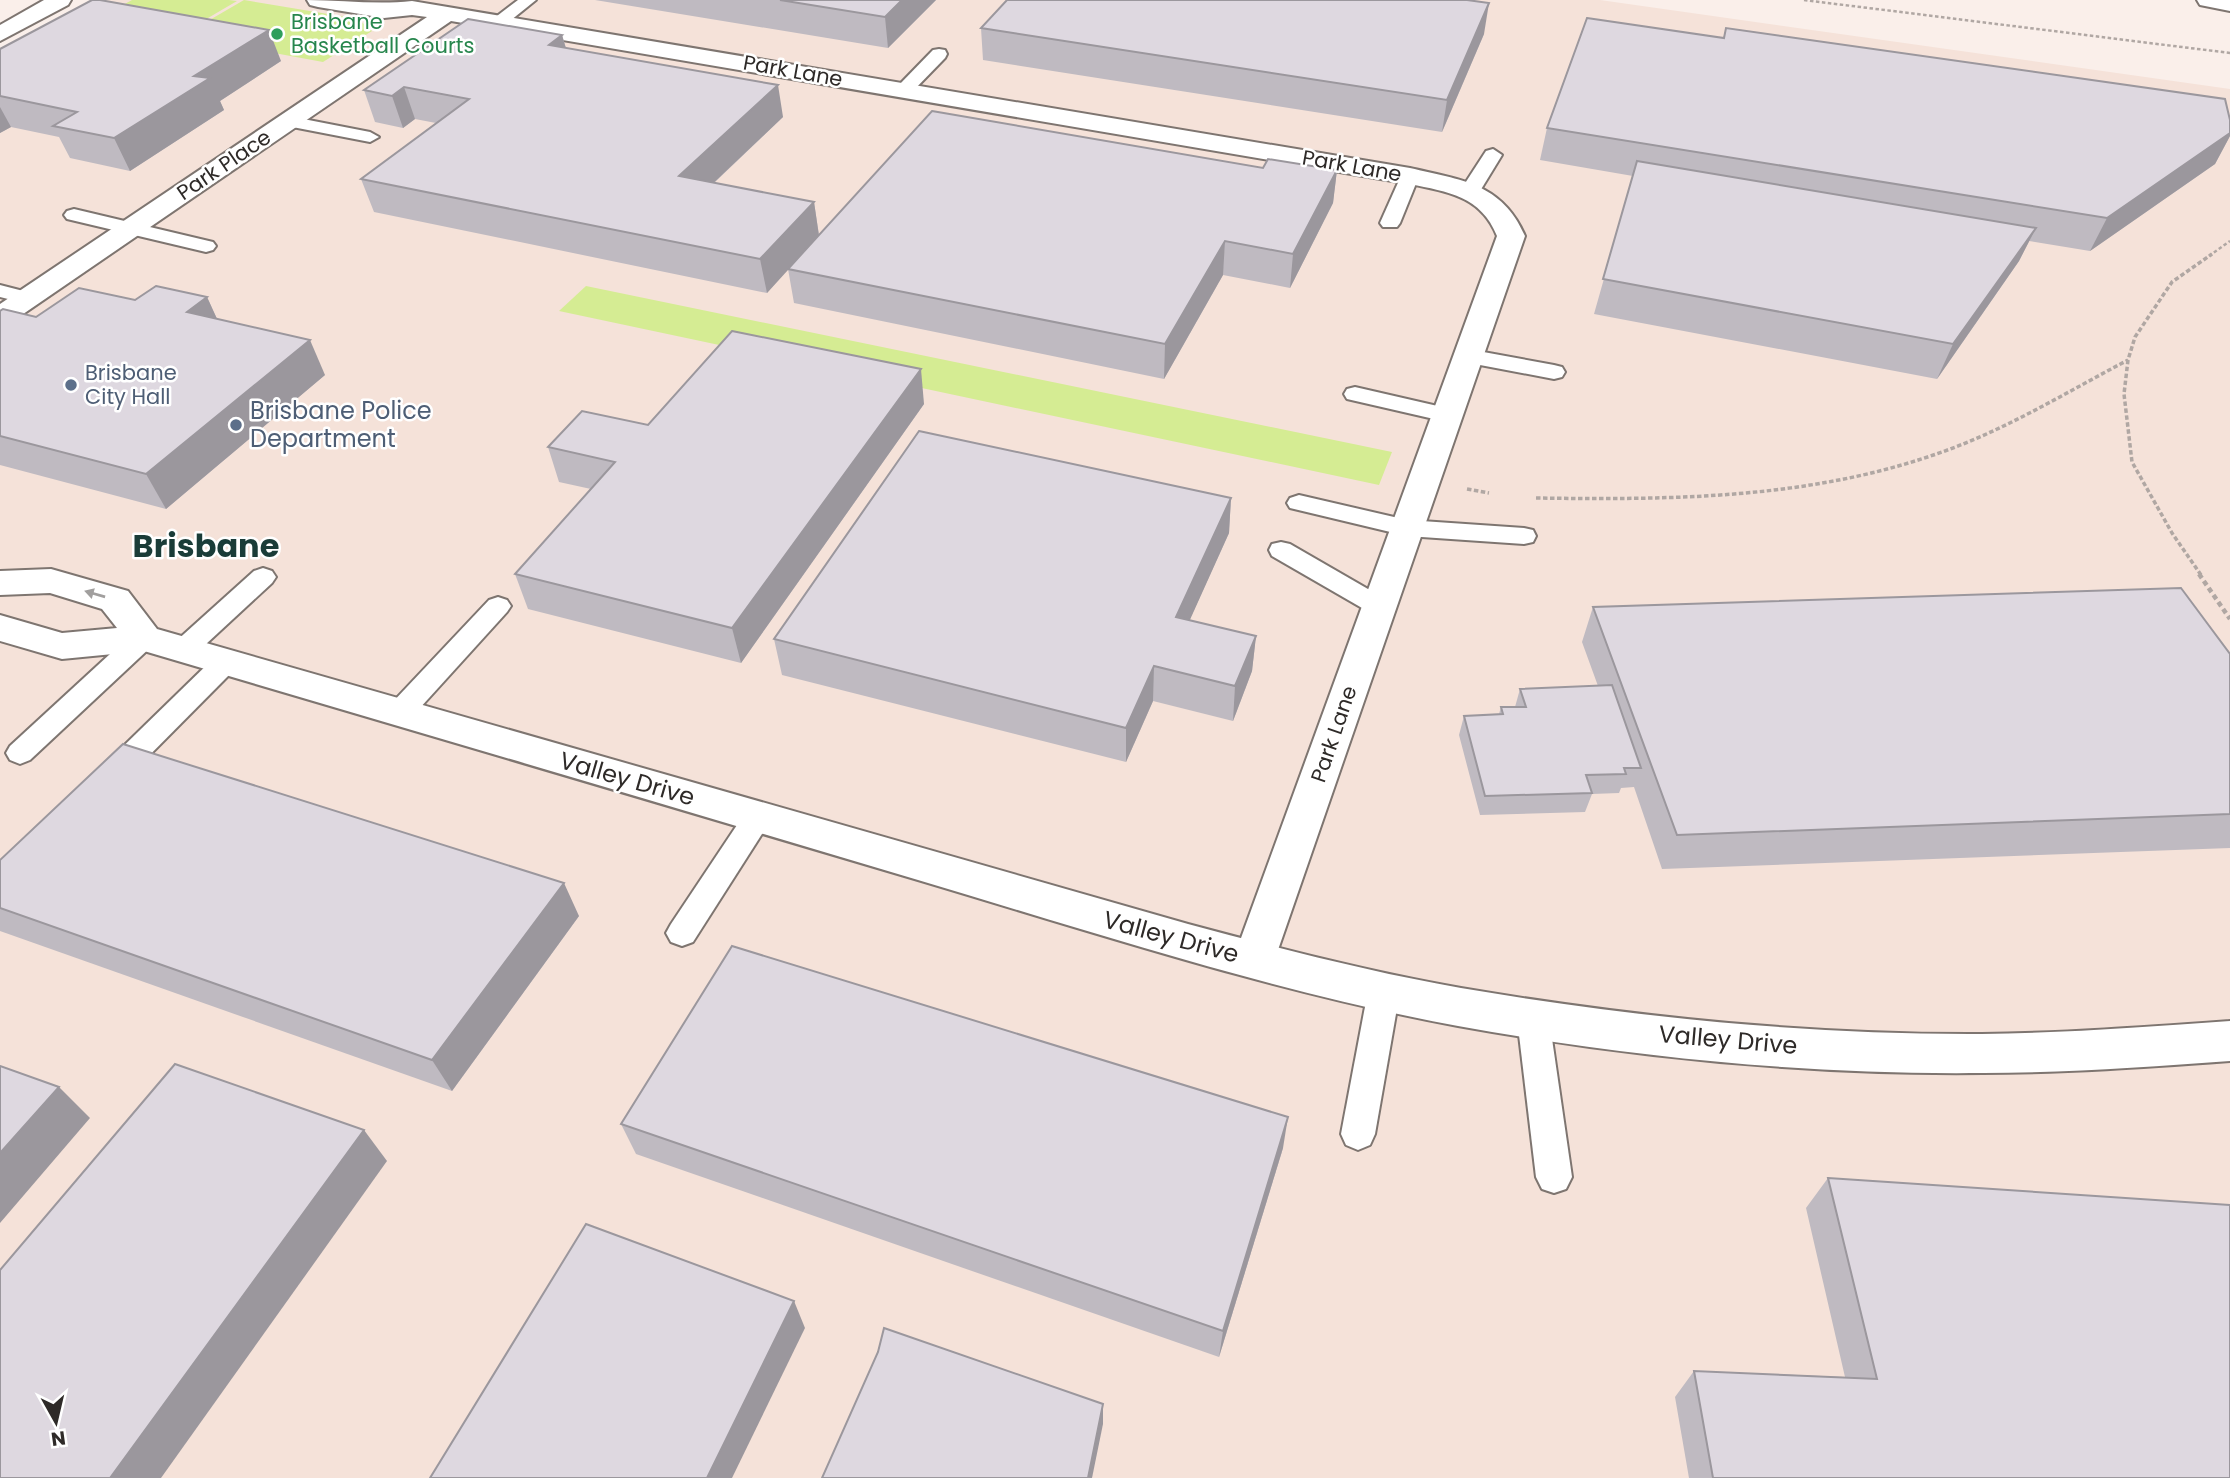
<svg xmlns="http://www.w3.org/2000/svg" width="2230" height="1478" font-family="Poppins,sans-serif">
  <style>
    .built { fill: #f5e2d9 }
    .green { fill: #d5ec93 }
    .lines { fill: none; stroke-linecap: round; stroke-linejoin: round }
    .service-casing { stroke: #7e7570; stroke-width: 4 }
    .minor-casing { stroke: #7e7570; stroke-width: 4 }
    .tertiary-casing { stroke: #7e7570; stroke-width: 4 }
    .secondary-casing { stroke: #7e7570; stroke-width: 4 }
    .path-far2 { stroke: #b0a7a3; stroke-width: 2.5; stroke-dasharray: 3.5 2.5; stroke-linecap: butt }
    .path-far1 { stroke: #b0a7a3; stroke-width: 3.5; stroke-dasharray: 4.5 2.5; stroke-linecap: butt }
    .path { stroke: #b0a7a3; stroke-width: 4.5; stroke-dasharray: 5 3.5; stroke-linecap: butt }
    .service { fill: #fff; fill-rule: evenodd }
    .minor { fill: #fff; fill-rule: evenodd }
    .tertiary { fill: #fff; fill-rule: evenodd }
    .secondary { fill: #fff; fill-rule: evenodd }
    .wall { fill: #bfbac1 }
    .shaded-wall { fill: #9b979d }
    .building { fill: #ded8e0; stroke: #9b979d; stroke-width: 2 }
    .oneway { fill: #a19f9e }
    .leisure-dot { fill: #2e9e5b; stroke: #fff; stroke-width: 2.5 }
    .service-dot { fill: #5c6f8a; stroke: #fff; stroke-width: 2.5 }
    .labels { text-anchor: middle; stroke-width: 5; stroke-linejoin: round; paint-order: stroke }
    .far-leisure-label { font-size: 21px; fill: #27864d; stroke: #fff; text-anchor: start }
    .far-street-label { font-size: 21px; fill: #2e2a28; stroke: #fff }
    .far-service-label { font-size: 21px; fill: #4e5e75; stroke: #fff; text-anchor: start }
    .service-label { font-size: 24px; fill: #4e5e75; stroke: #fff; text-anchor: start }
    .street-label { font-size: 24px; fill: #2e2a28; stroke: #fff }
    .district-label { font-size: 32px; font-weight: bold; fill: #1a3c38; stroke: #fff }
  </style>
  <rect width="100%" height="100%" fill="#faefea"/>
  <path class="built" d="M 102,0 L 1600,0 L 2230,89 L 2230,1478 L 0,1478 L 0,62 Z"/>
  <g class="green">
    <path d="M 132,0 L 229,0 L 237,1 L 179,35 L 96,20 Z"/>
    <path d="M 244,0 L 358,19 L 372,31 L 323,62 L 182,36 Z"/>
    <path d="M 586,286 L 1392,452 L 1379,485 L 559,311 Z"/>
  </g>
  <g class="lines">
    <defs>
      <g id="service">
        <path d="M 518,0 L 536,0 L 505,25 L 493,25 L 491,22 L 493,19 Z"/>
        <path d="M 939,49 L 945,50 L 947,54 L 945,58 L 910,94 L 898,94 L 895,90 L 898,86 L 933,50 Z"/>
        <path d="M 288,116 L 370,132 L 379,137 L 370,142 L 282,125 L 279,121 L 282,117 Z"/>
        <path d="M 1493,149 L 1502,155 L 1480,191 L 1477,195 L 1463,195 L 1460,191 L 1486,151 Z"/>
        <path d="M 1410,170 L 1419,176 L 1400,223 L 1397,227 L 1383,227 L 1380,223 L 1401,176 Z"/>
        <path d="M 74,209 L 213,242 L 216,246 L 213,250 L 206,252 L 67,219 L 64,215 L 67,211 Z"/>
        <path d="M 0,285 L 35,294 L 38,298 L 35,302 L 28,304 L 0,297 Z"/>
        <path d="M 1467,349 L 1554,365 L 1562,367 L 1565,372 L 1562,377 L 1554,379 L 1459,361 L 1456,356 L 1459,351 Z"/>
        <path d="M 1355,387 L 1455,410 L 1458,415 L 1455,420 L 1447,422 L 1347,399 L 1344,394 L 1347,389 Z"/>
        <path d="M 1299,495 L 1407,520 L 1524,528 L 1533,530 L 1536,536 L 1533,542 L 1524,544 L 1407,536 L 1290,508 L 1287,503 L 1290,498 Z"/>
        <path d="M 1281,542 L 1290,544 L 1387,600 L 1391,606 L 1387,612 L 1378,615 L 1369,612 L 1272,556 L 1269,550 L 1272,544 Z"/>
        <path d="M 263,568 L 272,571 L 276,577 L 272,583 L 192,657 L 183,659 L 174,657 L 170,650 L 174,643 L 254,571 Z"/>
        <path d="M 498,597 L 507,600 L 511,606 L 507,612 L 409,720 L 399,723 L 389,720 L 385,713 L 389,706 L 489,600 Z"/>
        <path d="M 144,629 L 153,631 L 157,638 L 153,645 L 30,760 L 20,764 L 10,760 L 6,753 L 10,746 L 135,631 Z"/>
        <path d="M 225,653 L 234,656 L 238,663 L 234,670 L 123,782 L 113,785 L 103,782 L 99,774 L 103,766 L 216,656 Z"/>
        <path d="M 757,807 L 767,810 L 772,818 L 767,826 L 693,942 L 682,946 L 671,942 L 666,933 L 671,924 L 747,810 Z"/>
        <path d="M 1384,977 L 1395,981 L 1400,991 L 1375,1134 L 1370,1145 L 1358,1150 L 1346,1145 L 1341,1134 L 1368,991 L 1373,981 Z"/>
        <path d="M 1533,1004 L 1544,1008 L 1549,1018 L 1572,1177 L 1566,1189 L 1554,1193 L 1542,1189 L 1536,1177 L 1517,1018 L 1522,1008 Z"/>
      </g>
      <path id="minor" d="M 2197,0 L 2230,0 L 2230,11 L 2200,5 Z"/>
      <g id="tertiary">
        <path d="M 44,0 L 71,0 L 68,5 L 0,41 L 0,25 Z"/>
        <path d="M 307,0 C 342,0 377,5 412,1 L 1410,168 C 1461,180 1502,183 1525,236 L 1270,973 L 1255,978 L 1240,973 L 1233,960 L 1497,236 C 1481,196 1448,192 1410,184 L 451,21 L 10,323 L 0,326 L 0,304 L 427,17 L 412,15 L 384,18 L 318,7 L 310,5 Z"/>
      </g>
      <path id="secondary" d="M 51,569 L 128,591 L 157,629 L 1188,924 C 1278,948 1369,972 1461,988 C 1632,1017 1808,1035 1982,1034 C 2065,1033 2147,1027 2230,1021 L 2230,1061 C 2148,1067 2065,1073 1983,1073 C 1808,1075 1630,1057 1458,1026 C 1275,992 1096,933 918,880 C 660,803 402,727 144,651 L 62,659 L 0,641 L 0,615 L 62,633 L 117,628 L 102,609 L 50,593 L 0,595 L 0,571 Z"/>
    </defs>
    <use href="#service" class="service-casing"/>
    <use href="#minor" class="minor-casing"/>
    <use href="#tertiary" class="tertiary-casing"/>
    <use href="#secondary" class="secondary-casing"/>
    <g class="path-far2">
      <path d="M 1804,0 L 2230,53"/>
      <path d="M 2209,256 L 2230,241"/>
    </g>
    <g class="path-far1">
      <path d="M 1467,489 L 1489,493"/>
      <path d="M 1536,498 C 1673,500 1811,499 1942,452 C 2007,429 2067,392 2128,360"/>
      <path d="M 2201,575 L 2172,533 L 2132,462 L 2124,394 L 2128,360 L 2135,337 L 2172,282 L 2212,254"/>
    </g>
    <path class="path" d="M 2199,574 L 2230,619"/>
    <use href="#service" class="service"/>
    <use href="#minor" class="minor"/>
    <use href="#tertiary" class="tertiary"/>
    <use href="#secondary" class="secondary"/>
  </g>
  <g class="wall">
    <path d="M 595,0 L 936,0 L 888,48 Z"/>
    <path d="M 981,28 L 1484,34 L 1442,132 L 983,60 Z"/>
    <path d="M 562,35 L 566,48 L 783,117 L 714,183 L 814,202 L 819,235 L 1263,168 L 1337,170 L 1333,203 L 1290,288 L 1223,275 L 1164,379 L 794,303 L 788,269 L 767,293 L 374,212 L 361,179 L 436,123 L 415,119 L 403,128 L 375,122 L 364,90 Z"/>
    <path d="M 0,49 L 281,61 L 220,101 L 224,110 L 130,171 L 70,158 L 59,137 L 11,127 L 0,133 Z"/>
    <path d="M 1547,128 L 2230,133 L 2230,136 L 2215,164 L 2090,251 L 2029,241 L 2019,261 L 1937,379 L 1594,314 L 1633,176 L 1540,160 Z"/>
    <path d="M 207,297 L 217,319 L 325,375 L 166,509 L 0,465 L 0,311 L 36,317 L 135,300 Z"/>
    <path d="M 924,404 L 741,663 L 528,609 L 515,574 L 591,489 L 559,482 L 548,447 L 648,425 Z"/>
    <path d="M 1231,498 L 1229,533 L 1189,621 L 1256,636 L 1252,671 L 1233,721 L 1153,701 L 1126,762 L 782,675 L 774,639 Z"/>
    <path d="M 1593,607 L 2230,654 L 2230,848 L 1662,869 L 1634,787 L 1621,788 L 1619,793 L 1592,794 L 1585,812 L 1480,815 L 1459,735 L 1464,716 L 1499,714 L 1501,707 L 1515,707 L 1520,689 L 1598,686 L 1582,642 Z"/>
    <path d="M 0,860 L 579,916 L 452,1091 L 0,931 Z"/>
    <path d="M 621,1124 L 1283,1148 L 1219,1357 L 636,1154 Z"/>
    <path d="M 1828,1178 L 2230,1478 L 1689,1478 L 1675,1397 L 1694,1371 L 1845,1377 L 1806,1208 Z"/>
  </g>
  <g class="shaded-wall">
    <path d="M 902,0 L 936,0 L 888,48 L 885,17 Z"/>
    <path d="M 1489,3 L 1484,34 L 1442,132 L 1447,100 Z"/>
    <path d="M 269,30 L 281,61 L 220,101 L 224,110 L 130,171 L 114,138 L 194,76 Z"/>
    <path d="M 562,35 L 571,66 L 549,45 Z"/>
    <path d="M 778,85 L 783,117 L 686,209 L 679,176 Z"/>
    <path d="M 404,87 L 415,119 L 403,128 L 392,96 Z"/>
    <path d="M 0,107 L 11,127 L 0,133 Z"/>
    <path d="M 2230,133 L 2230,136 L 2215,164 L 2090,251 L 2107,218 Z"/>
    <path d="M 1337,170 L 1333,203 L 1290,288 L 1293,254 Z"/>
    <path d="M 814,202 L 819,236 L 767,293 L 760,259 Z"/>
    <path d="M 2036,228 L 2019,261 L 1937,379 L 1953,344 Z"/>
    <path d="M 1225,241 L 1223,275 L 1164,379 L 1165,344 Z"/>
    <path d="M 207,297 L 223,332 L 187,312 Z"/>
    <path d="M 310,340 L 325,375 L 166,509 L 146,474 Z"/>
    <path d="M 921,369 L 924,404 L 741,663 L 732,628 Z"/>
    <path d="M 1231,498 L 1229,533 L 1175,653 L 1176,617 Z"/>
    <path d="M 1256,636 L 1252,671 L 1233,721 L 1235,686 Z"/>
    <path d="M 1154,666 L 1153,701 L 1126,762 L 1126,728 Z"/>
    <path d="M 564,883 L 579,916 L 452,1091 L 432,1060 Z"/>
    <path d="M 59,1087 L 90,1118 L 0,1223 L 0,1153 Z"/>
    <path d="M 1288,1117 L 1283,1148 L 1219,1357 L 1223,1331 Z"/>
    <path d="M 364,1130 L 387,1161 L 161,1478 L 110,1478 Z"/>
    <path d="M 794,1301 L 805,1328 L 732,1478 L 707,1478 Z"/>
    <path d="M 1103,1404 L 1103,1424 L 1092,1478 L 1088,1478 Z"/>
  </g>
  <g class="building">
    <path d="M 92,0 L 100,0 L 269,30 L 194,76 L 210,78 L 114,138 L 53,126 L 77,112 L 0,96 L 0,49 Z"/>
    <path d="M 780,0 L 902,0 L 885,17 Z"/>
    <path d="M 1007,0 L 1467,0 L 1489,3 L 1447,100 L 981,28 Z"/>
    <path d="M 1587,18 L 1724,38 L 1726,28 L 2225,99 L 2230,120 L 2230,133 L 2107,218 L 1547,128 Z"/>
    <path d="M 468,19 L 562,35 L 549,45 L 778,85 L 679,176 L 814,202 L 760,259 L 361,179 L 469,99 L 404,87 L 392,96 L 364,90 Z"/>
    <path d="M 932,111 L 1263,168 L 1268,159 L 1337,170 L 1293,254 L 1225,241 L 1165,344 L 788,269 Z"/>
    <path d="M 1637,161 L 2036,228 L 1953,344 L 1603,279 Z"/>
    <path d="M 156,286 L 207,297 L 187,312 L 310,340 L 146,474 L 0,436 L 0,311 L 3,309 L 36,317 L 79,288 L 135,300 Z"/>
    <path d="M 732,331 L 921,369 L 732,628 L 515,574 L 615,462 L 548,447 L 582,411 L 648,425 Z"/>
    <path d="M 919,431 L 1231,498 L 1176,617 L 1256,636 L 1235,686 L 1154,666 L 1126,728 L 774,639 Z"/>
    <path d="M 2181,588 L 2230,654 L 2230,814 L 1677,835 L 1593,607 Z"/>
    <path d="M 1612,685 L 1641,768 L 1624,768 L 1626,774 L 1586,775 L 1592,793 L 1485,796 L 1464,716 L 1503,714 L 1501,707 L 1526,707 L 1520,689 Z"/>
    <path d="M 123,744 L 564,883 L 432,1060 L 0,908 L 0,860 Z"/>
    <path d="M 732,946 L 1288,1117 L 1223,1331 L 621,1124 Z"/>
    <path d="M 175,1064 L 364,1130 L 110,1478 L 0,1478 L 0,1270 Z"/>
    <path d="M 0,1066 L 59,1087 L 0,1153 Z"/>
    <path d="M 1828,1178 L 2230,1205 L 2230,1478 L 1713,1478 L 1694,1371 L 1877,1379 Z"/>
    <path d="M 586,1224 L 794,1301 L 707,1478 L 430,1478 Z"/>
    <path d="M 884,1328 L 1103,1404 L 1088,1478 L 822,1478 L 878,1352 Z"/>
  </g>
  <defs><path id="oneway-solid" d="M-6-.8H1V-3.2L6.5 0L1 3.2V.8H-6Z" transform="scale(1.75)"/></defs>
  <use class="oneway" href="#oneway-solid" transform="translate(95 594) rotate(-164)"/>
  <circle class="leisure-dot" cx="277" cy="34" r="7"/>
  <g class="service-dot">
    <circle cx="71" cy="385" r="7"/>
    <circle cx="236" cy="425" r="7"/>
  </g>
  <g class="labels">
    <g class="far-leisure-label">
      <text x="291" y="29">Brisbane<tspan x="291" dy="24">Basketball Courts</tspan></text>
    </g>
    <g class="far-street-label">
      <text transform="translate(793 71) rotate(10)" y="7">Park Lane</text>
      <text transform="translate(224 165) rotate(-34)" y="7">Park Place</text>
      <text transform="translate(1352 166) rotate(10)" y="7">Park Lane</text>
      <text transform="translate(1334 734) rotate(-71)" y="7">Park Lane</text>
    </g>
    <g class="far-service-label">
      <text x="85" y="380">Brisbane<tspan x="85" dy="24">City Hall</tspan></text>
    </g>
    <g class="service-label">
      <text x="250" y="419">Brisbane Police<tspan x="250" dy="28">Department</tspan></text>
    </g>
    <g class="street-label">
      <text transform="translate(627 779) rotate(16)" y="8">Valley Drive</text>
      <text transform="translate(1171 937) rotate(15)" y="8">Valley Drive</text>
      <text transform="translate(1728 1040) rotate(5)" y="8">Valley Drive</text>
    </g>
    <g class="district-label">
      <text x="206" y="557">Brisbane</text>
    </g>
  </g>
  <g transform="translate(56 1422) rotate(172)" stroke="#ffffff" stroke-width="5" paint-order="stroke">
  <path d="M0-5L12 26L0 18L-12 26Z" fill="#2e2a28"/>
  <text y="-10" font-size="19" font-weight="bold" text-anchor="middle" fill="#2e2a28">N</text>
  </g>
</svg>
